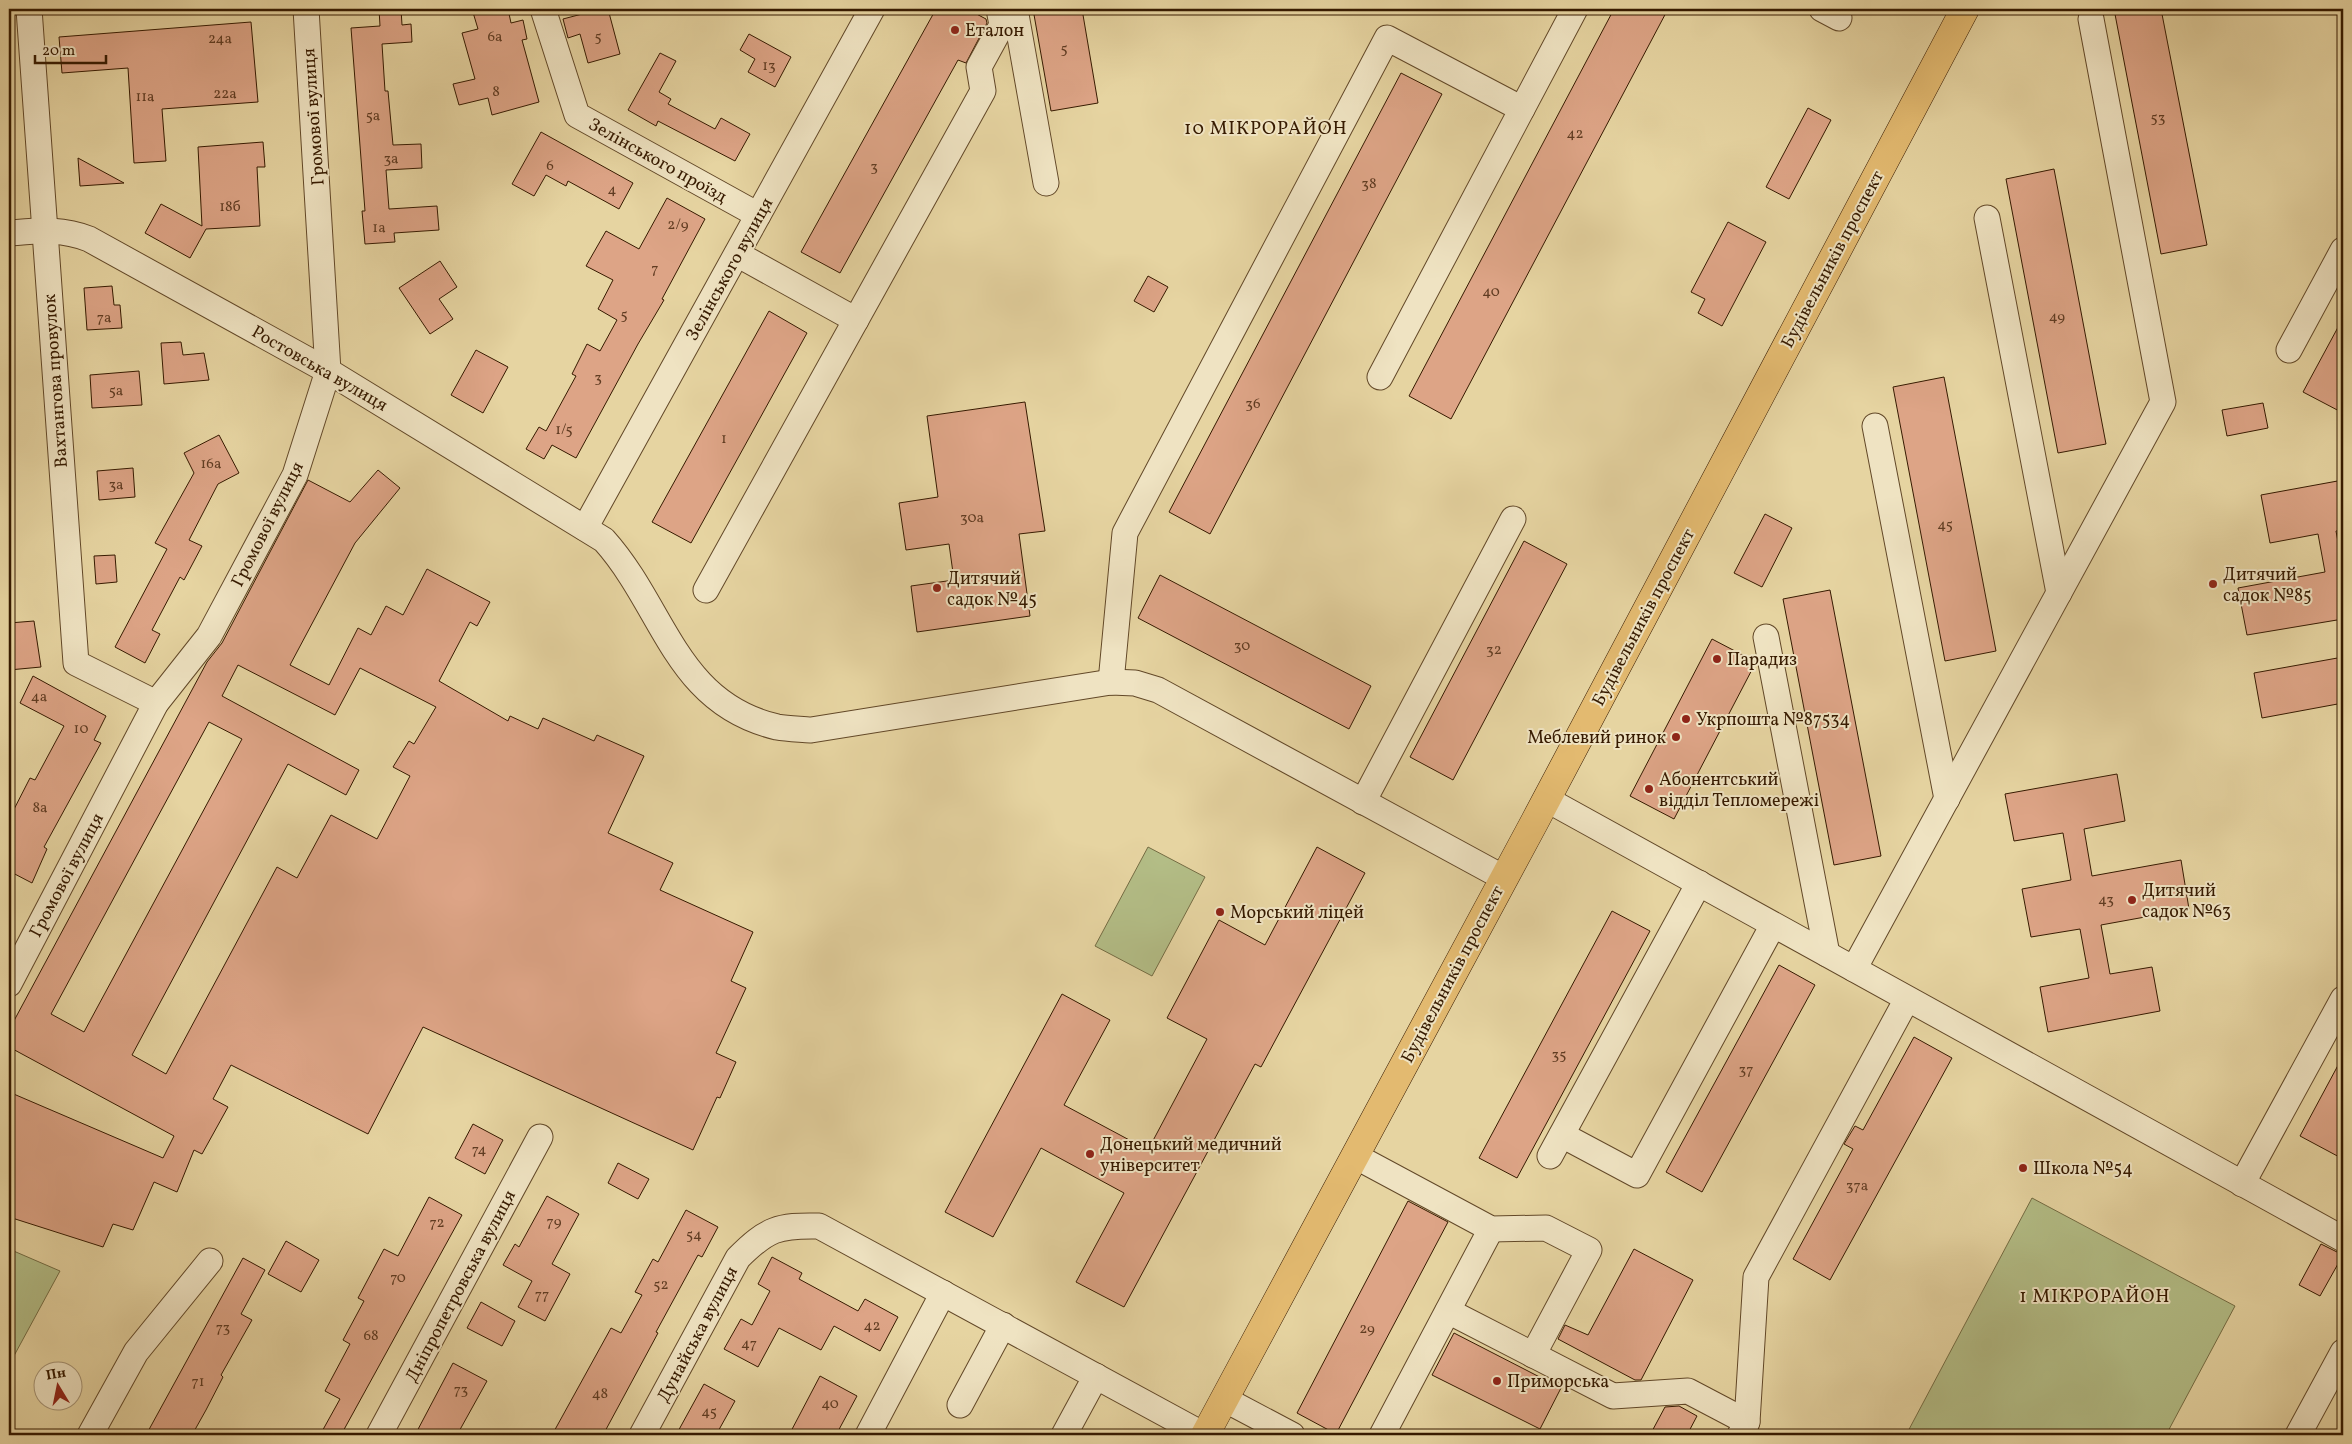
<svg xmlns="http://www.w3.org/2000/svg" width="2352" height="1444" font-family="Vollkorn,serif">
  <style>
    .green { fill: #b3bd86; stroke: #746c43 }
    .building { fill: #dda486; stroke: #361a00; fill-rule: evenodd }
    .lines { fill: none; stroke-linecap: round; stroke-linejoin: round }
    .minor-casing { stroke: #624828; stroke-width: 27 }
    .major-casing { stroke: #361a00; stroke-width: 29 }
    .minor { stroke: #efe3c2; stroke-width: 25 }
    .major { stroke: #e3ba70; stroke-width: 28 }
    .poi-dot { fill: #8f2418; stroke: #efe3c2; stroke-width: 2 }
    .labels { text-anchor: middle; stroke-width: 4; stroke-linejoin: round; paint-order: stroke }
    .number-label { font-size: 15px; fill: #603c22 }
    .poi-label { font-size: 18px; fill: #361a00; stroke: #efe3c2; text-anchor: start }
    .street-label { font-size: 18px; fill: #361a00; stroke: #efe3c2 }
    .neighbourhood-label { font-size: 19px; letter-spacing: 1px; fill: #361a00; stroke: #efe3c2 }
  </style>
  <rect width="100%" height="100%" fill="#e6d4a1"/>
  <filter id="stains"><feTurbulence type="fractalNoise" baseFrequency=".004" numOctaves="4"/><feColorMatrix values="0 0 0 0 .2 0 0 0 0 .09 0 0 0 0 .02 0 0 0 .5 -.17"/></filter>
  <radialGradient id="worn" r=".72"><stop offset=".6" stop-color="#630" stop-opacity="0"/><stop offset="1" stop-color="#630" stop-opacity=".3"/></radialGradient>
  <g class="green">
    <path d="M 1148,847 L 1205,877 L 1152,976 L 1095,946 Z"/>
    <path d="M 2032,1198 L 2235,1306 L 2166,1435 L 1906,1435 Z"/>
    <path d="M 9,1249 L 60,1271 L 9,1365 Z"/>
  </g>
  <g class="building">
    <path d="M 379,9 L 401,9 L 402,25 L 411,24 L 412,42 L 382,44 L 385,91 L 388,91 L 393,145 L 421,144 L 422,168 L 386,170 L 389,209 L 437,206 L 439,230 L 394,233 L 395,242 L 365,244 L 362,211 L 365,211 L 351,28 L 380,26 Z"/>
    <path d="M 472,9 L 508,9 L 511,23 L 523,20 L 527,39 L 522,40 L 539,102 L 492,115 L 488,98 L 459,105 L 453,84 L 475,79 L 462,33 L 478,29 Z"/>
    <path d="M 601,9 L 608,9 L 620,54 L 588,63 L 580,34 L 568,38 L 563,19 Z"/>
    <path d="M 936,9 L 967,9 L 986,19 L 987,23 L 966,63 L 958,60 L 840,273 L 801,252 Z"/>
    <path d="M 1033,9 L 1082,9 L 1098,103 L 1051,111 Z"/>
    <path d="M 1614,9 L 1668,9 L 1451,419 L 1409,396 Z"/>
    <path d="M 2114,9 L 2161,9 L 2207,245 L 2161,254 Z"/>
    <path d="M 251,22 L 258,102 L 162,109 L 166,161 L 134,163 L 128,68 L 62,73 L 59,37 Z"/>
    <path d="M 749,34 L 791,57 L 775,87 L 748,72 L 755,59 L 740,50 Z"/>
    <path d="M 660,53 L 676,61 L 659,92 L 671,99 L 668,104 L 715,129 L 721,118 L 750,134 L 735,161 L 658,121 L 656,126 L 628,110 Z"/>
    <path d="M 1401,73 L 1442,94 L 1210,534 L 1169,512 Z"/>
    <path d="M 1808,108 L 1831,120 L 1789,199 L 1766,187 Z"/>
    <path d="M 541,132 L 633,183 L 619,209 L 568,181 L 566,186 L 546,175 L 534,196 L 512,184 Z"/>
    <path d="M 263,142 L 265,167 L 257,167 L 260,226 L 206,229 L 190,258 L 145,233 L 161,204 L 202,226 L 198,147 Z"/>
    <path d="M 78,158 L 124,183 L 80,186 Z"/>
    <path d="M 2054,169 L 2106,444 L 2058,453 L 2006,179 Z"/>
    <path d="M 667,198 L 705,219 L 662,299 L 664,300 L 638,344 L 576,458 L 552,445 L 544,459 L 526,449 L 539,427 L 546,431 L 576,376 L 572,374 L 587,344 L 600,351 L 617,320 L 598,309 L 613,280 L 586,266 L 606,231 L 639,249 Z"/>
    <path d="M 1728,222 L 1766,242 L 1722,326 L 1698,313 L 1705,299 L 1691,292 Z"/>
    <path d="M 440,261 L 457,287 L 439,299 L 453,319 L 430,334 L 399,288 Z"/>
    <path d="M 1148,276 L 1168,287 L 1154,312 L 1134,301 Z"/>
    <path d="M 112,286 L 114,305 L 120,305 L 122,328 L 87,330 L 84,288 Z"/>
    <path d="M 769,311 L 807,333 L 691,543 L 652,522 Z"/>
    <path d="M 2343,318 L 2343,413 L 2303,392 Z"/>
    <path d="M 181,342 L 183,355 L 204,353 L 209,380 L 164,384 L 161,343 Z"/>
    <path d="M 476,350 L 508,367 L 483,413 L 451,395 Z"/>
    <path d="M 139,371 L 142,405 L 92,408 L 90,375 Z"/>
    <path d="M 1944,377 L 1996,651 L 1945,661 L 1893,387 Z"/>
    <path d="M 1025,402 L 1045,531 L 1019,534 L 1030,616 L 917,632 L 911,586 L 954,580 L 949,544 L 906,550 L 899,503 L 938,497 L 927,416 Z"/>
    <path d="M 2263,403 L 2268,428 L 2227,436 L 2222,410 Z"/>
    <path d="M 219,435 L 239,473 L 218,484 L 189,540 L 202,546 L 184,580 L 180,577 L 152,630 L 160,634 L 145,663 L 115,647 L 167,549 L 155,543 L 194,473 L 184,453 Z"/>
    <path d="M 133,468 L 135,497 L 99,500 L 97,471 Z"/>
    <path d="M 378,470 L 400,488 L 355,543 L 290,665 L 329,685 L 358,628 L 371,635 L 386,606 L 403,615 L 427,569 L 490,602 L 477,626 L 470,622 L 439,681 L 508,721 L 510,716 L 538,729 L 543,718 L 594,741 L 597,735 L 644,756 L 608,833 L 673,863 L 660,890 L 753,932 L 731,981 L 746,988 L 716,1053 L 736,1062 L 720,1098 L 717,1097 L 693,1150 L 423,1027 L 368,1134 L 231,1065 L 213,1099 L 228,1107 L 202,1154 L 194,1150 L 177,1192 L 154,1182 L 133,1230 L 113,1224 L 103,1247 L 9,1217 L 9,1092 L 163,1158 L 174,1136 L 9,1047 L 9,1030 L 207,662 L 222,643 L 308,480 L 350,502 ZM 238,665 L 335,715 L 360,668 L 436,707 L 414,744 L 409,741 L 393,767 L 410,776 L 377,839 L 331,815 L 297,878 L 277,867 L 166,1074 L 132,1055 L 288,764 L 346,795 L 359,770 L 222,696 ZM 209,722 L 242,739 L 84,1032 L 51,1014 Z"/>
    <path d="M 2343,480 L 2343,530 L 2336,531 L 2343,569 L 2343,619 L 2247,635 L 2238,588 L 2325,572 L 2318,534 L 2270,543 L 2261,495 Z"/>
    <path d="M 1765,514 L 1792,528 L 1762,587 L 1734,573 Z"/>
    <path d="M 1524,541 L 1567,564 L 1453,780 L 1410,757 Z"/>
    <path d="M 115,555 L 117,582 L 96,584 L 94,556 Z"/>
    <path d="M 1160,575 L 1371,686 L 1349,729 L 1138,618 Z"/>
    <path d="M 1830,590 L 1881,856 L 1834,865 L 1783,599 Z"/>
    <path d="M 34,621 L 41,667 L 9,670 L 9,623 Z"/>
    <path d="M 1712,639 L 1756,662 L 1674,819 L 1630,796 Z"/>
    <path d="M 2343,657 L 2343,703 L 2262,718 L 2254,673 Z"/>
    <path d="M 33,676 L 106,716 L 94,740 L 101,743 L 44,847 L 47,849 L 32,883 L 9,871 L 9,819 L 30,778 L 35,780 L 64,726 L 20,703 Z"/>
    <path d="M 2117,774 L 2125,821 L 2084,829 L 2092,876 L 2181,860 L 2189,909 L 2101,925 L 2110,974 L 2152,967 L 2160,1011 L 2048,1032 L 2040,987 L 2089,978 L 2080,929 L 2031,937 L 2022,889 L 2071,880 L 2063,833 L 2014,841 L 2005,794 Z"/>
    <path d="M 1317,847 L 1365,873 L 1261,1067 L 1255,1064 L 1124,1307 L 1076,1282 L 1124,1193 L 1041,1148 L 993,1237 L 945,1212 L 1062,994 L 1110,1020 L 1064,1105 L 1148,1150 L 1207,1039 L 1167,1018 L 1219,920 L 1265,945 Z"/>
    <path d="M 1612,911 L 1650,931 L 1517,1178 L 1479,1158 Z"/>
    <path d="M 1779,965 L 1815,985 L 1702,1192 L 1666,1172 Z"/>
    <path d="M 1914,1037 L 1952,1058 L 1830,1280 L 1793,1259 L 1853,1149 L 1844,1144 L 1855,1126 L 1863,1130 Z"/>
    <path d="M 2343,1056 L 2343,1159 L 2300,1136 Z"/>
    <path d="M 473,1124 L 503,1140 L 485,1174 L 455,1158 Z"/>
    <path d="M 618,1163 L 649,1179 L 638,1199 L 608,1183 Z"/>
    <path d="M 547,1196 L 579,1214 L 552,1264 L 570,1274 L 545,1321 L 518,1307 L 532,1281 L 503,1265 L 515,1244 L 519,1247 Z"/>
    <path d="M 429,1197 L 462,1215 L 341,1435 L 320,1435 L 340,1399 L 325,1391 L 350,1344 L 343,1340 L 364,1301 L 358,1298 L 384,1249 L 398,1256 Z"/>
    <path d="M 1408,1201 L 1448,1222 L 1336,1434 L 1297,1413 Z"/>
    <path d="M 686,1210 L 718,1227 L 702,1257 L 698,1255 L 656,1332 L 658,1333 L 603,1435 L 552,1435 L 611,1328 L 621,1333 L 642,1295 L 635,1292 L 653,1259 L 658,1262 Z"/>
    <path d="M 286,1241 L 319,1260 L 301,1292 L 268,1274 Z"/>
    <path d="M 2321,1244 L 2343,1255 L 2320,1296 L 2299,1285 Z"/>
    <path d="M 1634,1249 L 1693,1280 L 1641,1380 L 1635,1380 L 1558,1339 L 1565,1325 L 1588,1335 Z"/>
    <path d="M 772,1257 L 802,1273 L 799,1279 L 858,1311 L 865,1299 L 898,1317 L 880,1351 L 834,1326 L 821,1350 L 779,1328 L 758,1367 L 724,1349 L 741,1319 L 752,1325 L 770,1291 L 758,1284 Z"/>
    <path d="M 243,1258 L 265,1270 L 241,1314 L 252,1320 L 221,1375 L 223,1377 L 206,1410 L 192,1435 L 146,1435 Z"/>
    <path d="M 481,1302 L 515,1321 L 502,1346 L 467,1328 Z"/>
    <path d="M 1454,1333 L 1561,1388 L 1540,1429 L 1432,1375 Z"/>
    <path d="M 453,1363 L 487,1381 L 457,1435 L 415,1435 Z"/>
    <path d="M 820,1376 L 857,1396 L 836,1435 L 789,1435 Z"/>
    <path d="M 704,1384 L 735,1401 L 716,1435 L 676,1435 Z"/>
    <path d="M 1679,1406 L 1697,1416 L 1687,1435 L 1650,1435 L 1665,1407 Z"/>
  </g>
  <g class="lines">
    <defs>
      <g id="minor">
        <path d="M 29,9 L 76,663 L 156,703"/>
        <path d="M 543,9 L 577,115 L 758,215"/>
        <path d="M 1015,9 L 1046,183"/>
        <path d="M 1822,9 L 1839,18"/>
        <path d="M 1987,218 L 2059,593"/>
        <path d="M 9,233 C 38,231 61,228 89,239 L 328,371 L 604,540 C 665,608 675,703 777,727 C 788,729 800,729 811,730 L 1111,682 L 1135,683 L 1158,690 L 1504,878"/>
        <path d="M 737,254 L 856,320"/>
        <path d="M 2289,350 L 2343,250"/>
        <path d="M 1380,377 L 1575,9"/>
        <path d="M 1875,426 L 1947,799"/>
        <path d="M 585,528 L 872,9"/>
        <path d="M 706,590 L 983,91 L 979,67 L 1002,25 L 999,9"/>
        <path d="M 1766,637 L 1827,954"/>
        <path d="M 1111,682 L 1125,533 L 1387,38 L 1522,109"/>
        <path d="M 1546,799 L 2343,1239"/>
        <path d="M 1363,802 L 1513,519"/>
        <path d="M 1854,969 L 2163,402 L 2091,19"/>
        <path d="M 9,984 L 156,703 L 209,636 L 295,475 L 328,371 L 306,9"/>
        <path d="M 1562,1135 L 1637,1175 L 1773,925"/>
        <path d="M 1355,1156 L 1491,1229 L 1546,1228 L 1589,1250 L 1533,1355"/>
        <path d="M 1550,1156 L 1699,883"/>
        <path d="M 2242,1184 L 2343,999"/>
        <path d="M 1448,1311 L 1613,1396 L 1688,1391 L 1747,1422"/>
        <path d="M 1224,1399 L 1292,1435"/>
        <path d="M 960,1405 L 1003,1325"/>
        <path d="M 90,1435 L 136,1352 L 210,1261"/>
        <path d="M 379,1435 L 540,1137"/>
        <path d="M 642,1435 L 738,1258 C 767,1229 778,1225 819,1226 L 1204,1435"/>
        <path d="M 868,1435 L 943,1293"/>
        <path d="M 1064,1435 L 1096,1376"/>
        <path d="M 1382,1435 L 1491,1229"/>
        <path d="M 1740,1435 L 1747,1422 L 1756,1277 L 1907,999"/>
        <path d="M 2298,1435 L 2343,1352"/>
      </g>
      <path id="major" d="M 1205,1435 L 1535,821 L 1965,9"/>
    </defs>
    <use href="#minor" class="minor-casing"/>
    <use href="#major" class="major-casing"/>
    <use href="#minor" class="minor"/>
    <use href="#major" class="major"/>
  </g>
  <g class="poi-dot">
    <circle cx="955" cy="30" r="5"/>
    <circle cx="2213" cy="584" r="5"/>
    <circle cx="937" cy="588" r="5"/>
    <circle cx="1717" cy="659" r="5"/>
    <circle cx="1686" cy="719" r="5"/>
    <circle cx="1676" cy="737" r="5"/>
    <circle cx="1649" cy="789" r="5"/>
    <circle cx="2132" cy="900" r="5"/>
    <circle cx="1220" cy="912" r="5"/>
    <circle cx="1090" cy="1154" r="5"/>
    <circle cx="2023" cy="1168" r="5"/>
    <circle cx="1497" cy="1381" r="5"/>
  </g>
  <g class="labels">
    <g class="number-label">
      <text x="495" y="41">6а</text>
      <text x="598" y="41">5</text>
      <text x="220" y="43">24а</text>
      <text x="1064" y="53">5</text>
      <text x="769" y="70">13</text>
      <text x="496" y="96">8</text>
      <text x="225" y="98">22а</text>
      <text x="145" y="101">11а</text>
      <text x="373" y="120">5а</text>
      <text x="2158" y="122">53</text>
      <text x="1575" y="138">42</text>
      <text x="391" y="163">3а</text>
      <text x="550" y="170">6</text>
      <text x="874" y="171">3</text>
      <text x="1369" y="188">38</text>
      <text x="612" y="194">4</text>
      <text x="230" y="211">18б</text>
      <text x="678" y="229">2/9</text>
      <text x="379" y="232">1а</text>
      <text x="655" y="273">7</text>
      <text x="1491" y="296">40</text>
      <text x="624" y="319">5</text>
      <text x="2057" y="321">49</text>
      <text x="104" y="322">7а</text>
      <text x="598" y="382">3</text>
      <text x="116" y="395">5а</text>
      <text x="1253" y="408">36</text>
      <text x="564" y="434">1/5</text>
      <text x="724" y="443">1</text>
      <text x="211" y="468">16а</text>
      <text x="116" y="489">3а</text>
      <text x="972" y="522">30а</text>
      <text x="1945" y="529">45</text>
      <text x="1242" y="650">30</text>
      <text x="1494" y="654">32</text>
      <text x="39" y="701">4а</text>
      <text x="81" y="733">10</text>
      <text x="40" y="812">8а</text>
      <text x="2106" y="904">43</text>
      <text x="1559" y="1059">35</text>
      <text x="1746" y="1074">37</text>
      <text x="479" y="1154">74</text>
      <text x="1857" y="1190">37а</text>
      <text x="554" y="1226">79</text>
      <text x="437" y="1227">72</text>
      <text x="694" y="1239">54</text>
      <text x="398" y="1282">70</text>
      <text x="661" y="1289">52</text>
      <text x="542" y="1299">77</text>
      <text x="872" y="1330">42</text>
      <text x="223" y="1332">73</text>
      <text x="1367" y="1333">29</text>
      <text x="371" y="1340">68</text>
      <text x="749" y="1348">47</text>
      <text x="198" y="1386">71</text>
      <text x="461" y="1394">73</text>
      <text x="600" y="1398">48</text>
      <text x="830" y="1408">40</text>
      <text x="709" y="1416">45</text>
    </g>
    <g class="poi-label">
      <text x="965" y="36">Еталон</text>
      <text x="2223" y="580">Дитячий<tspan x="2223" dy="21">садок №85</tspan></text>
      <text x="947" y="584">Дитячий<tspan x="947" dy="21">садок №45</tspan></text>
      <text x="1727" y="665">Парадиз</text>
      <text x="1696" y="725">Укрпошта №87534</text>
      <text x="1666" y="743" text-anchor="end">Меблевий ринок</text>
      <text x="1659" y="785">Абонентський<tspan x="1659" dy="21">відділ Тепломережі</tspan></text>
      <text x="2142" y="896">Дитячий<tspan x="2142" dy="21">садок №63</tspan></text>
      <text x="1230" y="918">Морський ліцей</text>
      <text x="1100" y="1150">Донецький медичний<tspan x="1100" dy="21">університет</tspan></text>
      <text x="2033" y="1174">Школа №54</text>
      <text x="1507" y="1387">Приморська</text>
    </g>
    <g class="street-label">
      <text transform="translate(313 117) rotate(-94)" y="6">Громової вулиця</text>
      <text transform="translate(658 160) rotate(29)" y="6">Зелінського проїзд</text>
      <text transform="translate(1832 259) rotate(-62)" y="6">Будівельників проспект</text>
      <text transform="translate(729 269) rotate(-61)" y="6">Зелінського вулиця</text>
      <text transform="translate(320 368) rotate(30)" y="6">Ростовська вулиця</text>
      <text transform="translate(55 381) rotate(-94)" y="6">Вахтангова провулок</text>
      <text transform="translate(267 524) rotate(-63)" y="6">Громової вулиця</text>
      <text transform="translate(1643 617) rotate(-62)" y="6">Будівельників проспект</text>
      <text transform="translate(66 875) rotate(-62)" y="6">Громової вулиця</text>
      <text transform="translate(1452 974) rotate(-62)" y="6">Будівельників проспект</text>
      <text transform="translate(460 1286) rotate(-62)" y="6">Дніпропетровська вулиця</text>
      <text transform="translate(697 1334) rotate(-62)" y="6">Дунайська вулиця</text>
    </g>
    <g class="neighbourhood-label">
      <text x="1266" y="134">10 МІКРОРАЙОН</text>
      <text x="2095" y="1302">1 МІКРОРАЙОН</text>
    </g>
  </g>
  <rect width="2352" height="1444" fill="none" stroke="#e6d4a1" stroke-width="30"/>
  <rect x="10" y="10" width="2332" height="1424" fill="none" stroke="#361a00" stroke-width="2.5"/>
  <rect x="15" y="15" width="2322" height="1414" fill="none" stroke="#361a00"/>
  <g transform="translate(58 1386) rotate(350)"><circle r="24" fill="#efe3c2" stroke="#a59374"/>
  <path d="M0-4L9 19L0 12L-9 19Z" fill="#8f2418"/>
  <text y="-8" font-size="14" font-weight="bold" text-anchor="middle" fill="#361a00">Пн</text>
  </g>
  <path d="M35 55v8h71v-8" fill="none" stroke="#361a00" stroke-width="2.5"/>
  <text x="42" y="55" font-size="15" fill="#361a00" stroke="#efe3c2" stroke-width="4" paint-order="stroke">20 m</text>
  <rect width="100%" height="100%" filter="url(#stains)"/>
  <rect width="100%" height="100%" fill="url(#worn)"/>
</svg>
